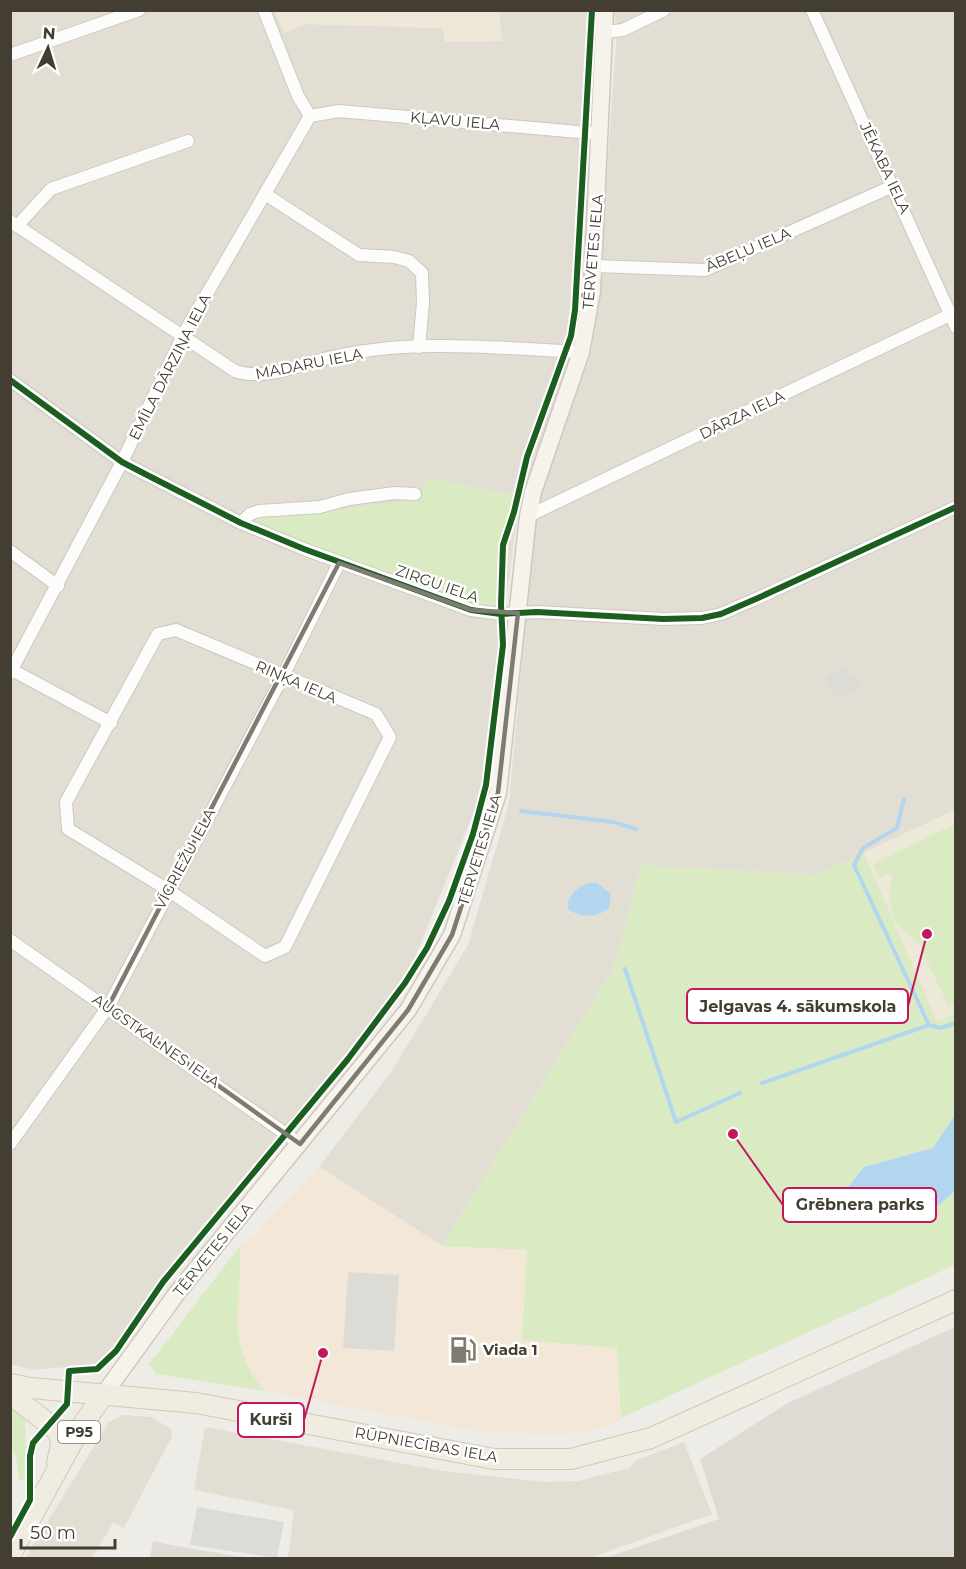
<svg xmlns="http://www.w3.org/2000/svg" width="966" height="1569" font-family="Montserrat,sans-serif">
  <style>
    .residential { fill: #e3ded3 }
    .commercial { fill: #f3e8d7 }
    .industrial { fill: #dedbd4 }
    .education { fill: #ede8d7 }
    .green { fill: #daebc3 }
    .parking { fill: #dddbd6 }
    .water { fill: #b2d6f0 }
    .lines { fill: none; stroke-linecap: round; stroke-linejoin: round }
    .stream { stroke: #b2d6f0; stroke-width: 4 }
    .minor-casing { stroke: #cbc8c2; stroke-width: 14 }
    .secondary-casing { stroke: #cec9bc; stroke-width: 19 }
    .primary-casing { stroke: #d2c9b2; stroke-width: 22 }
    .minor { stroke: #fcfcfb; stroke-width: 12 }
    .secondary { stroke: #f6f3ec; stroke-width: 16 }
    .primary { stroke: #f0ece2; stroke-width: 20 }
    .cycleway-casing { stroke: #fff; stroke-width: 10 }
    .cycleway { stroke: #1b5e20; stroke-width: 6 }
    .marked { fill: none; stroke: #807b71; stroke-width: 4.5; stroke-linejoin: round }
    .labels { text-anchor: middle; stroke-width: 5; stroke-linejoin: round; paint-order: stroke }
    .shield { fill: #fff; stroke: #7c7870; stroke-width: 1.5 }
    .shield-label { font-size: 14px; font-weight: bold; fill: #443e32 }
    .street-label { font-size: 15px; fill: #443e32; stroke: #fff }
    .poi-label { font-size: 15px; font-weight: bold; fill: #443e32; stroke: #fff; text-anchor: start }
    .leader { fill: none; stroke: #c2185b; stroke-width: 2 }
    .callout-dot { fill: #c2185b; stroke: #fff; stroke-width: 2 }
    .callout { fill: #fff; stroke: #c2185b; stroke-width: 2 }
    .callout-label { font-size: 16px; text-anchor: middle; font-weight: bold; fill: #443e32 }
  </style>
  <rect width="100%" height="100%" fill="#eeece6"/>
  <g class="residential">
    <path d="M 10,11 L 275,11 L 284,33 L 306,24 L 443,28 L 446,42 L 501,41 L 499,11 L 590,11 L 593,146 L 579,311 L 569,363 L 519,503 L 480,797 L 409,972 L 341,1063 L 165,1276 L 101,1364 L 32,1370 L 10,1364 Z"/>
    <path d="M 615,11 L 955,11 L 955,810 L 816,875 L 641,865 L 614,968 L 442,1246 L 319,1167 L 393,1069 L 468,945 L 509,803 L 536,504 L 591,353 L 600,274 L 616,45 Z"/>
    <path d="M 122,1415 L 151,1417 L 171,1429 L 172,1436 L 124,1528 L 113,1523 L 92,1558 L 25,1558 L 109,1422 Z"/>
    <path d="M 205,1427 L 443,1471 L 545,1482 L 578,1481 L 629,1468 L 635,1461 L 684,1442 L 712,1514 L 590,1558 L 288,1558 L 294,1510 L 194,1490 Z"/>
  </g>
  <path class="commercial" d="M 319,1167 L 442,1246 L 528,1250 L 522,1340 L 617,1347 L 620,1420 L 598,1429 L 556,1435 L 481,1432 L 264,1391 L 247,1371 L 236,1318 L 240,1246 L 253,1236 Z"/>
  <g class="industrial">
    <path d="M 955,1327 L 955,1558 L 605,1558 L 719,1519 L 700,1459 L 788,1403 Z"/>
    <path d="M 153,1541 L 171,1545 L 249,1558 L 150,1558 Z"/>
  </g>
  <g class="education">
    <path d="M 275,11 L 499,11 L 502,41 L 445,42 L 443,28 L 306,24 L 284,33 Z"/>
    <path d="M 955,810 L 955,1014 L 937,1023 L 864,853 Z"/>
  </g>
  <g class="green">
    <path d="M 427,480 L 443,480 L 514,495 C 511,511 508,516 502,531 C 494,552 498,584 497,606 L 465,603 L 255,524 L 255,519 L 412,501 L 418,499 Z"/>
    <path d="M 955,824 L 956,1004 L 949,1007 L 918,942 L 903,931 L 894,919 L 889,896 L 892,873 L 879,878 L 873,864 Z"/>
    <path d="M 864,853 L 937,1022 L 955,1014 L 955,1265 L 621,1418 L 617,1348 L 522,1340 L 527,1250 L 442,1246 L 614,968 L 641,865 L 816,875 Z"/>
    <path d="M 240,1246 C 243,1303 223,1340 264,1391 L 156,1374 L 149,1364 Z"/>
    <path d="M 10,1408 L 25,1418 L 26,1480 L 19,1480 L 16,1456 L 11,1450 Z"/>
  </g>
  <g class="parking">
    <path d="M 845,668 L 850,678 L 855,676 L 861,688 L 836,699 L 826,677 Z"/>
    <path d="M 348,1272 L 399,1275 L 394,1351 L 343,1348 Z"/>
    <path d="M 197,1507 L 284,1522 L 277,1558 L 190,1545 Z"/>
  </g>
  <g class="water">
    <path d="M 588,883 L 597,883 L 611,894 L 609,908 C 597,918 580,918 568,909 C 566,896 577,888 588,883 Z"/>
    <path d="M 955,1115 L 955,1191 L 926,1216 L 892,1221 L 859,1208 L 849,1186 L 864,1167 L 933,1148 Z"/>
  </g>
  <g class="lines">
    <g class="stream">
      <path d="M 904,799 L 897,828 L 863,848 L 854,865 L 929,1025 L 940,1028 L 956,1023"/>
      <path d="M 521,811 L 613,822 L 636,829"/>
      <path d="M 625,969 L 676,1122 L 740,1093"/>
      <path d="M 762,1083 L 929,1025"/>
    </g>
    <defs>
      <g id="minor">
        <path d="M 264,10 L 298,96 L 310,116"/>
        <path d="M 812,10 L 956,327"/>
        <path d="M 605,32 L 623,30 L 664,10"/>
        <path d="M 10,55 L 139,10"/>
        <path d="M 265,194 L 359,255 L 394,257 L 409,261 L 422,273 L 423,303 L 419,347"/>
        <path d="M 10,221 L 235,371 C 265,381 298,365 328,358 C 409,338 498,348 581,352"/>
        <path d="M 17,226 L 51,189 L 188,141"/>
        <path d="M 594,266 L 705,270 L 893,186"/>
        <path d="M 10,380 L 122,462 L 147,475 L 241,523 L 304,549 L 471,610 L 501,614 L 537,612 L 663,619 L 702,618 L 721,614 L 758,598 L 956,507"/>
        <path d="M 528,516 L 956,312"/>
        <path d="M 241,523 L 250,514 L 259,511 L 320,507 L 349,499 L 395,493 L 415,494"/>
        <path d="M 10,551 L 58,586"/>
        <path d="M 176,630 L 376,714 L 390,737 L 285,947 L 265,956 L 168,890 L 68,829 L 66,802 L 158,634 Z"/>
        <path d="M 12,670 L 111,723"/>
        <path d="M 10,673 L 122,462 L 183,335 L 310,116 L 339,111 L 601,134"/>
        <path d="M 10,940 L 300,1144"/>
        <path d="M 10,1144 L 108,1007 L 283,676 L 339,563"/>
      </g>
      <path id="secondary" d="M 104,1394 L 177,1293 L 408,1010 L 452,935 L 498,793 L 528,516 L 533,492 L 581,352 L 592,291 L 605,10"/>
      <g id="primary">
        <path d="M 10,1384 L 31,1388 L 196,1403 L 494,1459 L 571,1459 L 651,1438 L 956,1300"/>
        <path d="M 10,1394 L 59,1432 L 61,1446 L 57,1462"/>
        <path d="M 10,1556 L 79,1430 L 104,1394"/>
      </g>
    </defs>
    <use href="#minor" class="minor-casing"/>
    <use href="#secondary" class="secondary-casing"/>
    <use href="#primary" class="primary-casing"/>
    <use href="#minor" class="minor"/>
    <use href="#secondary" class="secondary"/>
    <use href="#primary" class="primary"/>
    <defs>
      <g id="cycleway">
        <path d="M 10,380 L 122,462 L 147,475 L 241,523 L 304,549 L 471,610 L 501,614 L 537,612 L 663,619 L 702,618 L 721,614 L 758,598 L 956,507"/>
        <path d="M 10,1537 L 30,1500 L 30,1456 L 33,1443 L 67,1404 L 69,1371 L 97,1369 L 116,1351 L 163,1282 L 348,1059 L 405,983 L 427,948 L 449,901 L 473,834 L 486,785 L 503,645 L 501,605 L 503,545 L 514,512 L 527,457 L 571,336 L 575,310 L 592,10"/>
      </g>
    </defs>
    <use href="#cycleway" class="cycleway-casing"/>
    <use href="#cycleway" class="cycleway"/>
  </g>
  <path class="marked" d="M 339,563 L 471,610 L 518,613 L 498,793 L 452,935 L 408,1010 L 300,1144 L 108,1007 Z"/>
  <defs>
    <symbol id="fuel-bare" viewBox="-9 -9 18 18"><path d="M-5.5-6h7V0h2V4h1.3V-2.5L3-4.5l.8-.8L6-3V5H2.5V1h-1V6h-7ZM-4.2-4.7v3.2H.2V-4.7Z" fill="#807b71" stroke="#fff" stroke-width="2.5" paint-order="stroke"/></symbol>
  </defs>
  <g fill-rule="evenodd">
    <use href="#fuel-bare" x="444" y="1331" width="38" height="38"/>
  </g>
  <g class="labels">
    <rect class="shield" x="58" y="1421" width="42" height="22" rx="4.5"/>
    <g class="shield-label">
      <text x="79" y="1437">P95</text>
    </g>
    <g class="street-label">
      <text transform="translate(455 121) rotate(5)" y="5">KĻAVU IELA</text>
      <text transform="translate(885 168) rotate(65)" y="5">JĒKABA IELA</text>
      <text transform="translate(748 250) rotate(-23)" y="5">ĀBEĻU IELA</text>
      <text transform="translate(593 252) rotate(-85)" y="5">TĒRVETES IELA</text>
      <text transform="translate(309 364) rotate(-11)" y="5">MADARU IELA</text>
      <text transform="translate(170 367) rotate(-63)" y="5">EMĪLA DĀRZIŅA IELA</text>
      <text transform="translate(742 415) rotate(-26)" y="5">DĀRZA IELA</text>
      <text transform="translate(437 584) rotate(19)" y="5">ZIRGU IELA</text>
      <text transform="translate(296 682) rotate(23)" y="5">RIŅĶA IELA</text>
      <text transform="translate(480 850) rotate(-73)" y="5">TĒRVETES IELA</text>
      <text transform="translate(185 859) rotate(-62)" y="5">VĪGRIEŽU IELA</text>
      <text transform="translate(156 1041) rotate(35)" y="5">AUGSTKALNES IELA</text>
      <text transform="translate(213 1250) rotate(-51)" y="5">TĒRVETES IELA</text>
      <text transform="translate(426 1445) rotate(10)" y="5">RŪPNIECĪBAS IELA</text>
    </g>
    <g class="poi-label">
      <text x="483" y="1355">Viada 1</text>
    </g>
  </g>
  <path class="leader" d="M927 934L908 1006M733 1134L783 1205M323 1353L304 1420"/>
  <g class="callout-dot">
    <circle cx="927" cy="934" r="6"/>
    <circle cx="733" cy="1134" r="6"/>
    <circle cx="323" cy="1353" r="6"/>
  </g>
  <g class="callout">
    <rect x="687" y="989" width="221" height="34" rx="6"/>
    <rect x="783" y="1188" width="153" height="34" rx="6"/>
    <rect x="238" y="1403" width="66" height="34" rx="6"/>
  </g>
  <g class="callout-label">
    <text x="798" y="1012">Jelgavas 4. sākumskola</text>
    <text x="860" y="1210">Grēbnera parks</text>
    <text x="271" y="1425">Kurši</text>
  </g>
  <rect width="966" height="1569" fill="none" stroke="#443e32" stroke-width="24"/>
  <g transform="translate(48 48) rotate(4)" stroke="#ffffff" stroke-width="4.5" paint-order="stroke">
  <path d="M0-4.5L10 22L0 15L-10 22Z" fill="#443e32"/>
  <text y="-9" font-size="16" font-weight="bold" text-anchor="middle" fill="#443e32">N</text>
  </g>
  <path d="M21 1539v9h94v-9" fill="none" stroke="#443e32" stroke-width="3"/>
  <text x="30" y="1539" font-size="18" fill="#443e32" stroke="#ffffff" stroke-width="4.5" paint-order="stroke">50 m</text>
</svg>
